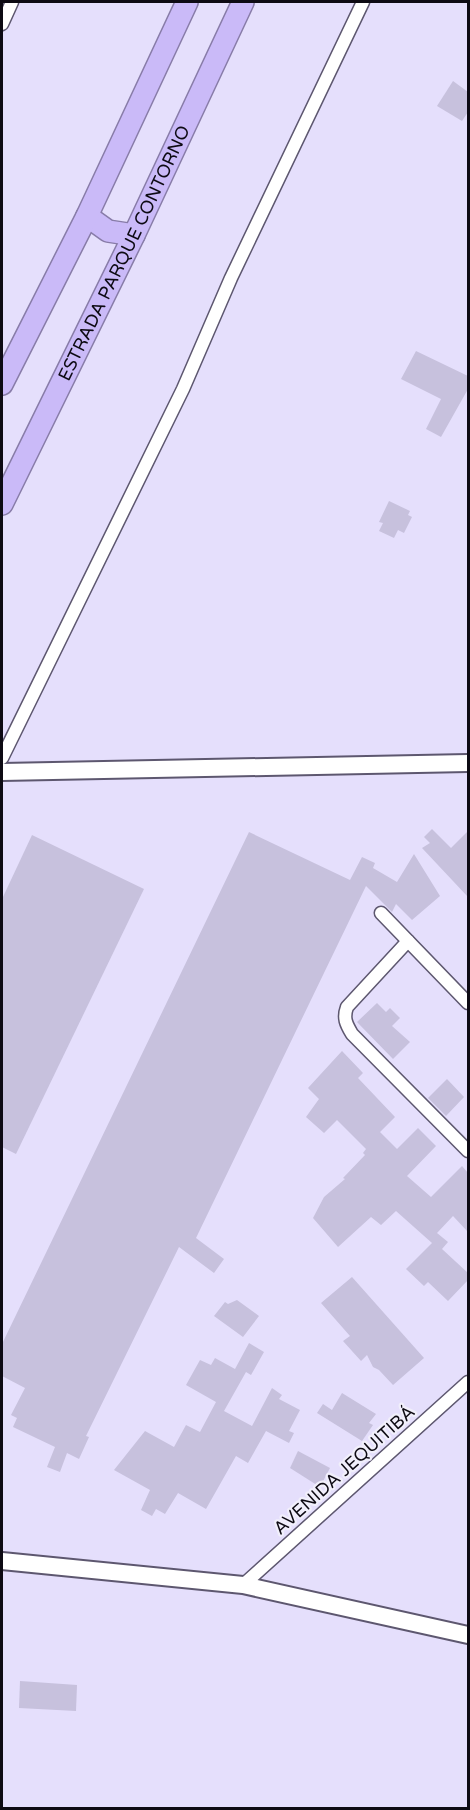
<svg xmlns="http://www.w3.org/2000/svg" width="470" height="1810" font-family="'Varela Round',sans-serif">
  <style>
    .building { fill: #c7c1dd }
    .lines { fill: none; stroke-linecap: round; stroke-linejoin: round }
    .street-casing { stroke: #5d576f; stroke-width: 15 }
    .secondary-casing { stroke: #5d576f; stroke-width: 20 }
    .highway-casing { stroke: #887ca8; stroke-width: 24 }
    .street { stroke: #fff; stroke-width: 12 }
    .secondary { stroke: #fff; stroke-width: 16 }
    .highway { stroke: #cabaf8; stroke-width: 21 }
    .labels { text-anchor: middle; stroke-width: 4.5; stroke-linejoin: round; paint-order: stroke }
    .street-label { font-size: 18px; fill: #0d0a13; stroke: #f1effb }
  </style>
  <rect width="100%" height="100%" fill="#e5dffc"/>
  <g class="building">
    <path d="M 453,81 L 468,92 L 468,112 L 462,121 L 437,106 Z"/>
    <path d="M 416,351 L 468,376 L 468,389 L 441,437 L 426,429 L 441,399 L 401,379 Z"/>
    <path d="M 389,501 L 410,511 L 408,515 L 412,517 L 404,533 L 398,530 L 394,538 L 379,531 L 383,523 L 379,522 Z"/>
    <path d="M 432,829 L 451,848 L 468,831 L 468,897 L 422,848 L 430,843 L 424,837 Z"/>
    <path d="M 249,832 L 350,880 L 362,857 L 375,863 L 373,868 L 397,882 L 414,854 L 440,896 L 412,920 L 396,904 L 392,912 L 366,886 L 196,1238 L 224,1259 L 214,1273 L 179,1247 L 86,1436 L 89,1437 L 79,1459 L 67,1453 L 60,1472 L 47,1467 L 55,1447 L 13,1427 L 17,1418 L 11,1415 L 25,1388 L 2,1376 L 2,1344 Z"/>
    <path d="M 32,835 L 144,889 L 16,1154 L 2,1147 L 2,899 Z"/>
    <path d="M 377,1003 L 386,1012 L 390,1008 L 400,1018 L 392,1026 L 410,1042 L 393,1059 L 357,1022 Z"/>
    <path d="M 342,1051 L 363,1073 L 358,1078 L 395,1117 L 380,1132 L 397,1149 L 418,1128 L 436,1146 L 407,1176 L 431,1197 L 462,1166 L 468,1173 L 468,1232 L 453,1216 L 437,1233 L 448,1242 L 442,1249 L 468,1273 L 468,1280 L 448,1301 L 428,1282 L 424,1286 L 406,1269 L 432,1243 L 396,1211 L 381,1225 L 371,1217 L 338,1247 L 313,1218 L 324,1197 L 345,1179 L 343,1178 L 365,1155 L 363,1153 L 366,1149 L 337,1120 L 324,1133 L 306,1117 L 319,1099 L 308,1088 Z"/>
    <path d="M 447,1079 L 464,1097 L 446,1116 L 428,1098 Z"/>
    <path d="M 352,1277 L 424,1358 L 393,1385 L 379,1370 L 373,1367 L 367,1355 L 361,1361 L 343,1341 L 350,1336 L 321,1303 Z"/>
    <path d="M 237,1300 L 259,1316 L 243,1337 L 214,1316 L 225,1302 L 228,1304 Z"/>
    <path d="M 249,1343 L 264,1352 L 251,1375 L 246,1372 L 224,1411 L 252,1426 L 272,1388 L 282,1395 L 279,1399 L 300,1410 L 289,1431 L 294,1433 L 289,1443 L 266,1431 L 248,1463 L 236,1456 L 206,1509 L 178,1493 L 165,1514 L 156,1509 L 152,1516 L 141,1510 L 150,1490 L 114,1470 L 145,1431 L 174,1447 L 186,1425 L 200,1432 L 216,1402 L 186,1385 L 200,1360 L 211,1365 L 215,1358 L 235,1369 Z"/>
    <path d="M 342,1393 L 376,1414 L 369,1423 L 373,1425 L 362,1441 L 317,1413 L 323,1404 L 332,1410 Z"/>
    <path d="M 298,1451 L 330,1468 L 320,1487 L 290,1468 Z"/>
    <path d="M 20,1681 L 77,1685 L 76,1711 L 19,1708 Z"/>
  </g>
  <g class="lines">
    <defs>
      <g id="street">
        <path d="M 2,24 L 12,2"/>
        <path d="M 2,758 L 183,389 L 231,278 L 363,2"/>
        <path d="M 381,913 L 468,1003"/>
        <path d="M 408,941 L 347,1007 C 343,1018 346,1024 352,1034 L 468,1151"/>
        <path d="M 243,1585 L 468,1382"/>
      </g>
      <g id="secondary">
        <path d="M 2,772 L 468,763"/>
        <path d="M 2,1561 L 243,1585 L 468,1635"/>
      </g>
      <g id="highway">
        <path d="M 87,216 L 108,231 L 134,235"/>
        <path d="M 2,384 L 87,216 L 187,2"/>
        <path id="s1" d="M 2,504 L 134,235 L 243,2"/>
      </g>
    </defs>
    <use href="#street" class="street-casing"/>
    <use href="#secondary" class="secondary-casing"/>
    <use href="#highway" class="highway-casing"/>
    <use href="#street" class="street"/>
    <use href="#secondary" class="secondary"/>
    <use href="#highway" class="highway"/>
  </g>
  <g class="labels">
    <g class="street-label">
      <text dy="6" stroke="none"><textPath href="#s1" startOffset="279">ESTRADA PARQUE CONTORNO</textPath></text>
      <text transform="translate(344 1470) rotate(-42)" y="6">AVENIDA JEQUITIBÁ</text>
    </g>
  </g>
  <rect width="470" height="1810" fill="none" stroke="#0d0a13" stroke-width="6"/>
</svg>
